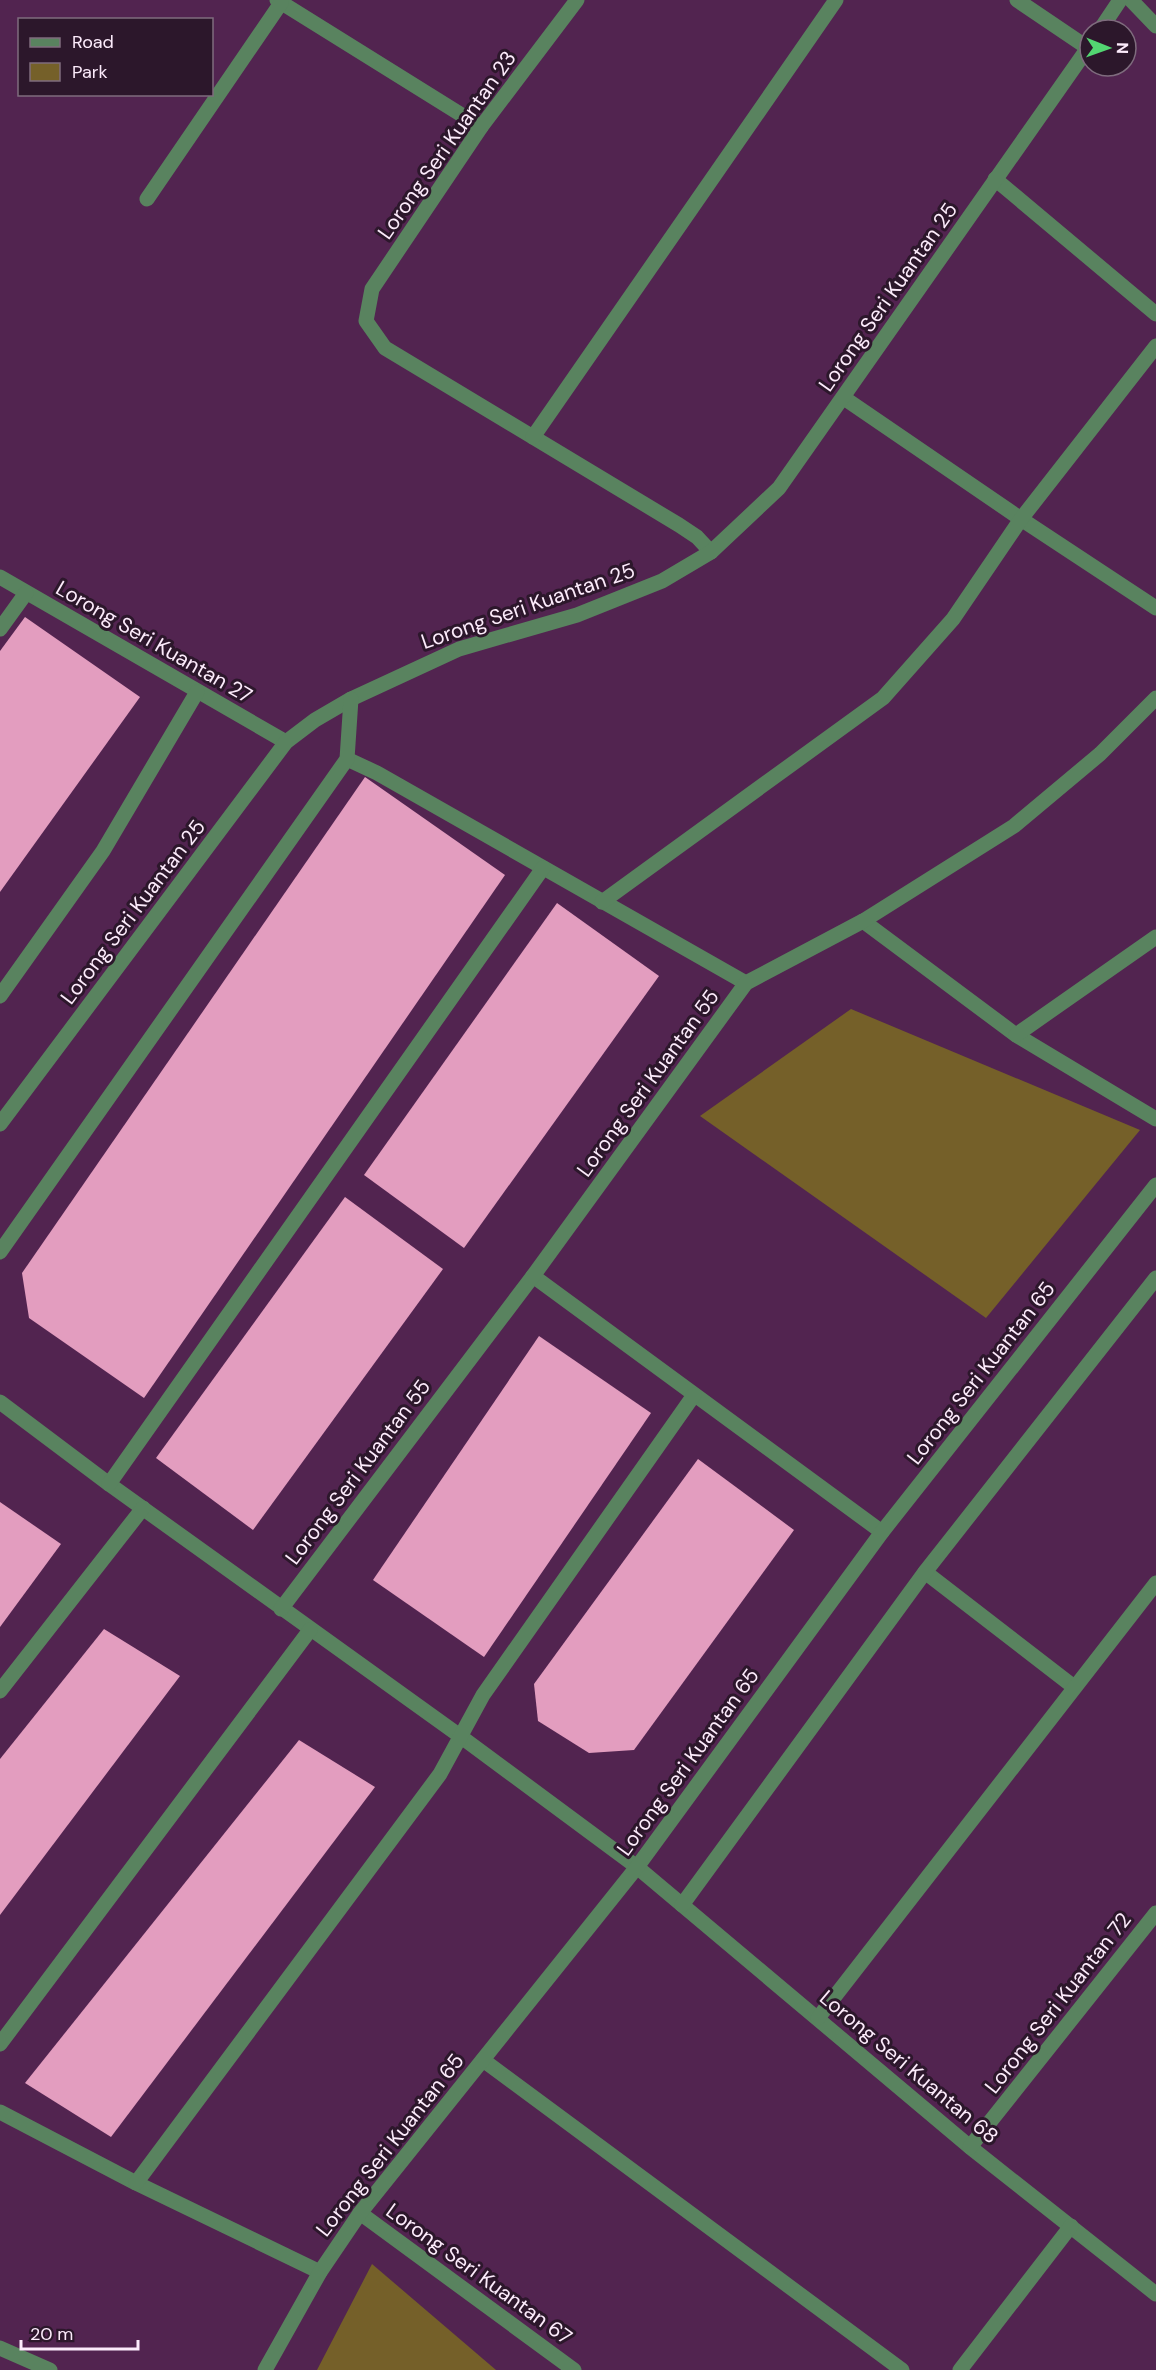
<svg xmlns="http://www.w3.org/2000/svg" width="1156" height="2370" font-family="'DM Sans',sans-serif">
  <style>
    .green { fill: #756029 }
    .building { fill: #e39dbf }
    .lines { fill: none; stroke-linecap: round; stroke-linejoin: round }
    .minor { stroke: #59835f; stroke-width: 15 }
    .labels { text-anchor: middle; stroke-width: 6; stroke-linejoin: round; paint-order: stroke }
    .street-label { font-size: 21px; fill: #fcebfb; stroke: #2c172b }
  </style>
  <rect width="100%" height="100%" fill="#522450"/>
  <g class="green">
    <path d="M 851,1009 L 1140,1130 L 986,1318 L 700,1116 Z"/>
    <path d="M 372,2264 L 496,2370 L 317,2370 Z"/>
  </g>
  <g class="building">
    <path d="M 25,617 L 140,697 L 0,892 L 0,651 Z"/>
    <path d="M 365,777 L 505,875 L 144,1398 L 29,1318 L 22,1273 Z"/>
    <path d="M 557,903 L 659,976 L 464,1248 L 364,1175 Z"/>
    <path d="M 345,1197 L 443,1269 L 253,1530 L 156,1458 Z"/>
    <path d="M 539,1336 L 651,1413 L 484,1657 L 373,1580 Z"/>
    <path d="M 698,1459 L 794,1530 L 634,1750 L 589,1753 L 538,1721 L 534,1684 Z"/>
    <path d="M 0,1502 L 61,1544 L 0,1627 Z"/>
    <path d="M 104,1629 L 180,1676 L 0,1915 L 0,1759 Z"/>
    <path d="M 299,1740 L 375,1787 L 111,2137 L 25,2083 Z"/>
  </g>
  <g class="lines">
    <g class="minor">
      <path d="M 277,0 L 481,127"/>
      <path d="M 577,0 L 481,127 L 372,289 L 366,321 L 385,348 L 679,525 L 697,537 L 711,552"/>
      <path d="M 1017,0 L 1088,48"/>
      <path d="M 1131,0 L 1156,26"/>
      <path d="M 1100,30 L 1120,0"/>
      <path d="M 995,179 L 1156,314"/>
      <path d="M 147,199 L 281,3"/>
      <path d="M 844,398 L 1021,519 L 1156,608"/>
      <path d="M 533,437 L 836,0"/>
      <path d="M 0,577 L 286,742"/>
      <path d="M 0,629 L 26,593"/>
      <path d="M 347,759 L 377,773 L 746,983"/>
      <path d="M 602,902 L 883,698 L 953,619 L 1021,519 L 1156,346"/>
      <path d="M 863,921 L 1016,1035 L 1156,1119"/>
      <path d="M 0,996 L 103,851 L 197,692"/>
      <path d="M 1016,1035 L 1156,937"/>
      <path d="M 0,1124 L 286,742 L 315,720 L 351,699 L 459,649 L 577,615 L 662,581 L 711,552 L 779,488 L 1090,45"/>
      <path d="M 0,1252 L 347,759 L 351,699"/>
      <path d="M 533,1276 L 882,1532"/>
      <path d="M 0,1402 L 109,1484 L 460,1736 L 637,1867 L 970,2147 L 1156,2294"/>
      <path d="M 109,1484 L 543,868"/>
      <path d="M 925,1572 L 1074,1687"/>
      <path d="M 281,1609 L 533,1276 L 746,983 L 863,921 L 1014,826 L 1100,754 L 1156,698"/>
      <path d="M 0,1691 L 143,1508"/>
      <path d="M 682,1905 L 925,1572 L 1156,1278"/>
      <path d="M 818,2018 L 1156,1583"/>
      <path d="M 0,2044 L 310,1630"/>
      <path d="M 483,2060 L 902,2370"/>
      <path d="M 0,2112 L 136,2183 L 320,2272"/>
      <path d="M 970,2147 L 1156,1913"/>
      <path d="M 136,2183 L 440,1774 L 483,1695 L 694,1395"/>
      <path d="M 360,2213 L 574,2370"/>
      <path d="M 0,2348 L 50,2370"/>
      <path d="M 265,2370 L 320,2272 L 360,2213 L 637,1867 L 882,1532 L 1156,1185"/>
      <path d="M 960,2370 L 1071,2226"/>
    </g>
  </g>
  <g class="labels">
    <g class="street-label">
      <text transform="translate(447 145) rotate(-55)" y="7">Lorong Seri Kuantan 23</text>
      <text transform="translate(888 297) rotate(-55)" y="7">Lorong Seri Kuantan 25</text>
      <text transform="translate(528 606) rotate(-19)" y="7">Lorong Seri Kuantan 25</text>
      <text transform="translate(154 642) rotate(30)" y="7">Lorong Seri Kuantan 27</text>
      <text transform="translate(133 912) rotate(-53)" y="7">Lorong Seri Kuantan 25</text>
      <text transform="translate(648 1083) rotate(-54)" y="7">Lorong Seri Kuantan 55</text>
      <text transform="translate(981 1373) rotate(-52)" y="7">Lorong Seri Kuantan 65</text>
      <text transform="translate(358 1472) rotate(-53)" y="7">Lorong Seri Kuantan 55</text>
      <text transform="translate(688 1762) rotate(-54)" y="7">Lorong Seri Kuantan 65</text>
      <text transform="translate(1058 2003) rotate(-52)" y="7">Lorong Seri Kuantan 72</text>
      <text transform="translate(909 2067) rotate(40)" y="7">Lorong Seri Kuantan 68</text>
      <text transform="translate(390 2145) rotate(-52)" y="7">Lorong Seri Kuantan 65</text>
      <text transform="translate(479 2274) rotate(36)" y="7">Lorong Seri Kuantan 67</text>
    </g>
  </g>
  <rect x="18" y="18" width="195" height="78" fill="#2c172b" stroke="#7f6c7e" stroke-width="1.5"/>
  <rect x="30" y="38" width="30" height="9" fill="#59835f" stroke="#7f6c7e" stroke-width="1.5"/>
  <text x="72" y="48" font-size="18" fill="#fcebfb">Road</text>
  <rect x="30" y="63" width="30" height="18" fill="#756029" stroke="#7f6c7e" stroke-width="1.5"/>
  <text x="72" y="78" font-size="18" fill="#fcebfb">Park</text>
  <g transform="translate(1108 48) rotate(91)"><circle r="28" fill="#2c172b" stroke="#7f6c7e" stroke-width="1.5"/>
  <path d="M0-4.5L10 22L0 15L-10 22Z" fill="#53d672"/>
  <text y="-9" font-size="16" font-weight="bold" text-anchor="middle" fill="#fcebfb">N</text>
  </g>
  <path d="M21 2340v9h117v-9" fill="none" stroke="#fcebfb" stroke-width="3"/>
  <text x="30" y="2340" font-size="18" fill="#fcebfb" stroke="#2c172b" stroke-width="4.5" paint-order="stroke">20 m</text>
</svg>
